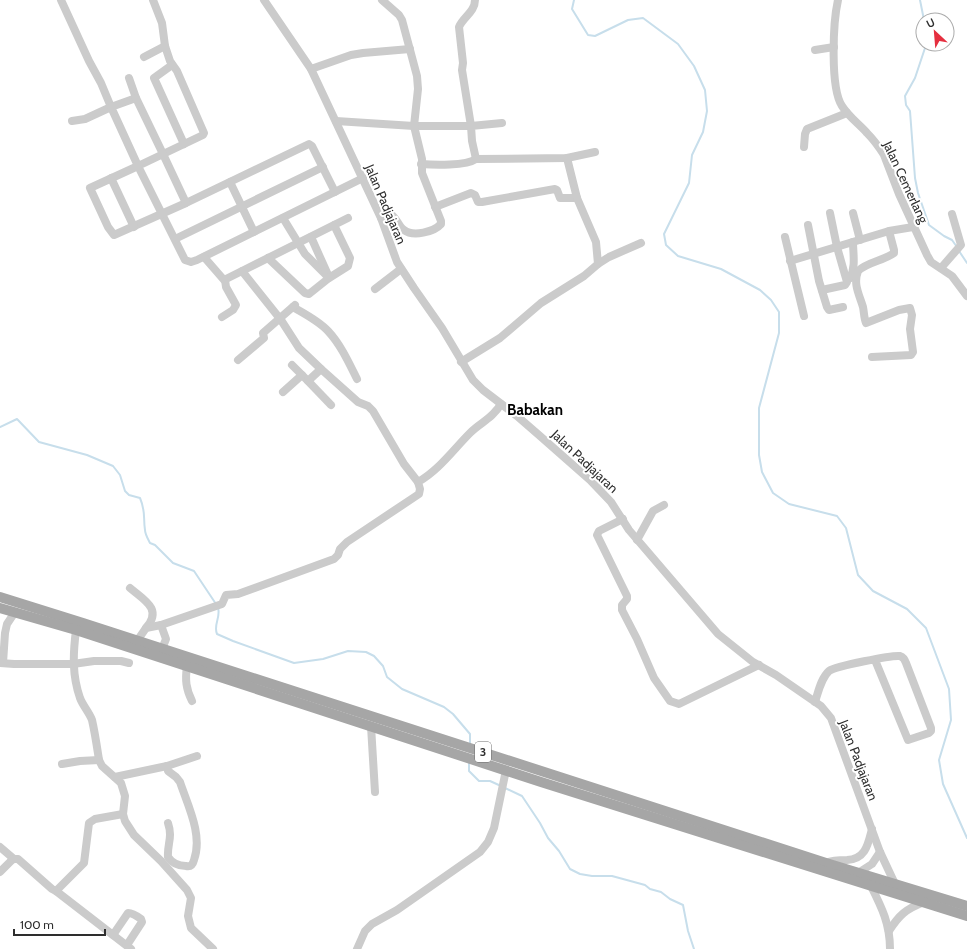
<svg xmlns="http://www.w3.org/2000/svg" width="967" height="949" font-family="Cabin,sans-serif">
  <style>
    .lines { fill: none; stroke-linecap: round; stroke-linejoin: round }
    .stream { stroke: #c7deeb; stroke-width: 2 }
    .minor { stroke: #cbcbcb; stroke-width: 8 }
    .major { stroke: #a6a6a6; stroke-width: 10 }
    .labels { text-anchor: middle; stroke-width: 4; stroke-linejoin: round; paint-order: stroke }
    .shield { fill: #fff; stroke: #6d6d6d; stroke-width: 1 }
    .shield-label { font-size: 12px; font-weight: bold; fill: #2e2e2e }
    .street-label { font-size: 13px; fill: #2e2e2e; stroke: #fff }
    .quarter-label { font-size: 15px; font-weight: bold; fill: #000; stroke: #fff }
  </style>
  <rect width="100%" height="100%" fill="#fff"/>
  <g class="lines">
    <g class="stream">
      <path d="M 574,0 L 572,9 L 588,35 L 595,36 L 628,20 L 643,18 L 678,44 L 694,66 L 705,90 L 707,111 L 703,132 L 692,155 L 689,183 L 664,234 L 666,245 L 678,256 L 721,269 L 760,290 L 771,300 L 779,312 L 779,333 L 759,408 L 759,455 L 762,472 L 773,493 L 789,504 L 837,516 L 846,528 L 858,575 L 873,591 L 907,609 L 926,628 L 949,689 L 951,720 L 939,760 L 943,784 L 967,838"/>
      <path d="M 920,0 L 924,20"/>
      <path d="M 925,44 L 925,48 L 915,78 L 905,96 L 906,105 L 910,111 L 915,178 L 918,193 L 929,225 L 944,236 L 952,240 L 957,247"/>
      <path d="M 959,251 L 967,263"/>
      <path d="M 0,427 L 17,419 L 39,442 L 87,455 L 113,466 L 120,475 L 125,491 L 129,495 L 140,498 C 146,512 143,517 145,530 C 145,534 148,539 150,543 L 155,545 L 173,563 L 194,571 L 216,604"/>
      <path d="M 218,608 C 221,617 213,625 217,634 L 233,641 L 294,663 L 323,659 L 348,651 L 366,652 L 374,656 L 383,666 L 387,677 L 402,689 L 444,707 L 453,714 L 470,734 L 470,744"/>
      <path d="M 469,762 L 469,771 L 479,781 L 490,781 L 501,786"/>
      <path d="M 505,788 L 522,796 L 540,823 L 548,838 L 559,851 L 570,869 L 580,874 L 592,876 L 612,876 L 645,885 L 650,889 L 661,892 L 670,899 L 683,905 L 688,931 L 694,949"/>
    </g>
    <g class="minor">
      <path d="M 61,0 L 89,61 L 101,83 L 111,107 L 85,119 L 72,121"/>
      <path d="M 153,0 L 162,23 L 165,46 L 170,61 L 177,71 L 204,133 L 203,135 L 138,166 L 185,260 L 191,262 L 197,260 L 363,178"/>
      <path d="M 264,0 L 311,69 L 381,218 L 397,262 L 414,288 L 442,328 L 473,380 L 483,390 L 517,416 L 540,436 L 590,480 L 611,502 L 629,530 L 718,634 L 753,662 L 776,675 L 821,706 L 831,718 L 880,852 L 895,884"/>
      <path d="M 838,0 C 833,22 830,88 842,106 C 849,117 859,124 867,133 C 874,140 879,147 884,155 L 899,194 L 927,255 L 931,262 L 952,276 L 967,296"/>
      <path d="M 815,50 L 834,47"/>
      <path d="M 144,57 L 165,46"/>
      <path d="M 172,65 L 154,78 L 184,144"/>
      <path d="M 311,69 L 351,55 L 363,53 L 410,49"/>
      <path d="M 129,78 L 136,98 L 111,107 L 138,166 L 90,188 L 108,227 L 114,235 L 186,203 L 309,144 L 312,146 L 335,192"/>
      <path d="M 136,98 L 163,154 L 186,203"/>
      <path d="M 336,121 L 414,126 L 471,126 L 462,70 L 463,63 L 459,27 C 463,17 475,12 475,0"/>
      <path d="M 502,123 L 471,126 L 472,141 L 476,159 L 567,158 L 595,152"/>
      <path d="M 804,147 L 805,134 L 807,129 L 847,113"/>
      <path d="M 421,164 C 434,165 466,166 476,159"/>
      <path d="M 111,178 L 134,227"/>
      <path d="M 230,182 L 254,232"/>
      <path d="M 435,207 L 471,193 L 475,195 L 478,202 L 482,202 L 555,189 L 557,190 L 560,198 L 577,198"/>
      <path d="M 853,213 L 860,240"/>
      <path d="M 283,218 L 305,254 L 329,278"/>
      <path d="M 381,218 L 392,215 C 397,219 399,227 404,230 C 413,237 434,232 441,224 L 441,221 L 422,173 L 422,159 L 414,126 L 418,89 L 417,76 L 402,20 L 399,15 L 382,0"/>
      <path d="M 808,225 L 819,281 L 827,307 L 829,310 L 843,307"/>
      <path d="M 311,237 L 328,275"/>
      <path d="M 785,237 L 804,316"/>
      <path d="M 175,239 L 323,167"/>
      <path d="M 204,257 L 224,280 L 242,271 L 281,320 L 299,348 L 321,369 L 358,402 L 368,406 L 373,411 L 404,464 L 418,482"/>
      <path d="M 268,258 L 305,293 L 309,294 L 329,278 L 348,266 L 350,258 L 334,225"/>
      <path d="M 790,261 L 889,231 L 913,227"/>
      <path d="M 598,264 L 609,257 L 641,243"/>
      <path d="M 941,268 L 961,245 L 952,214"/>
      <path d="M 242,271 L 348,218"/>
      <path d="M 850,278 C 856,267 853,253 853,242"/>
      <path d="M 375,289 L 401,269"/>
      <path d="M 822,290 L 845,285 L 847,282 L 837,247 L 830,213"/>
      <path d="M 293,307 C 305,314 319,321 328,331 C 341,345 349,363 357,379"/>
      <path d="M 222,317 L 233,310 L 236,305 L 226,287 L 225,280"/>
      <path d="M 872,357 L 911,355 L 913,352 L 910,329 L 912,315 L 910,308 L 899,310 L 866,323 C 864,318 864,312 863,307 C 859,294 853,284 858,271 C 867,262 883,261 894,253 L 894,250 L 889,231"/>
      <path d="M 238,360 L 264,338 L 263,333 L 295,305"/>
      <path d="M 461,362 L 500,338 L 541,303 L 584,276 L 598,264 L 596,242 L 577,198 L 567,158"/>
      <path d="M 292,365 L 308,381 L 321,369"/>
      <path d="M 308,381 L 331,405"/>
      <path d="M 283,392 L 302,375"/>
      <path d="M 623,519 L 599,531 L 597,535 L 627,596 L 627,599 L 622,605 L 622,610 L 637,639 L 654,678 L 670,701 L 679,704 L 759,665"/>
      <path d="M 637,540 L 653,511 L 664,505"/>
      <path d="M 130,588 C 144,600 163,609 146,628"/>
      <path d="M 161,625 L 166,639 L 162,649"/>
      <path d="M 76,630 C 73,654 72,675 80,698 C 83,706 89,712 92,720 C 95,733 97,747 99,760 L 102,766 L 121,783 L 125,796 L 123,814 L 125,821 L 134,835 L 161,861 L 187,890 L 191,898 L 188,916 L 191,928 L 213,949"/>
      <path d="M 137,641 L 146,628 L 161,625 L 222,604 L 226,595 L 238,594 L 334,559 L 338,555 L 340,549 L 347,542 L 419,494 L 420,489 L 418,482 C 439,470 453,450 470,433 C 481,422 492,419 501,404"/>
      <path d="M 0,663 L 14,664 L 73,664 L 94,661 L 121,661 L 129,663"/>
      <path d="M 3,663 L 5,633 L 7,624 L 15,612"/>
      <path d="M 187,666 C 185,680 186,689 192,701"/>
      <path d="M 815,702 C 818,693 821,678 829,671 C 836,666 892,655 900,656 C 903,657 905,660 906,663 L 931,728 L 931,731 L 929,733 L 908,740 L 875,660"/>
      <path d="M 371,726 L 375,792"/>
      <path d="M 62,764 L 80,761 L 99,760"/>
      <path d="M 167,766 L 168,771 L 176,777 L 180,782 C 188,806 203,835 194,860 C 193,864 191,867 186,866 C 178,866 172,863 168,857 C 167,844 173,838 168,823"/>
      <path d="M 115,777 L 167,766 L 197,756"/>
      <path d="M 0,847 L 14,859"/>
      <path d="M 826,863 C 833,860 839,860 847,860 C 866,859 868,844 872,829"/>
      <path d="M 0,872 L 13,859 L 18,859 L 52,889 L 56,891 L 84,863 L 89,823 L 95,819 L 123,814"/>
      <path d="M 858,873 L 872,864 L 880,852"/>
      <path d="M 871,886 C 882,908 890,924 890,949"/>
      <path d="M 56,891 L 131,949"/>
      <path d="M 889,931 C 899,915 906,909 924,902"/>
      <path d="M 113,935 L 128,913 C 133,913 137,916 141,919 L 142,922 L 127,945"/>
      <path d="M 357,949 L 365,931 L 372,924 L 397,910 L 480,852 L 488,842 L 494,828 L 506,770"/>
    </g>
    <g class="major">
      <path d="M 0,597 L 83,623 L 826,863 L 967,906"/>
      <path d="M 0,608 L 76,630 L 541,782 L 967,916"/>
    </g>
  </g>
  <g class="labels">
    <rect class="shield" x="475" y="742" width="16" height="20" rx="3"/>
    <g class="shield-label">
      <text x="483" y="756">3</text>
    </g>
    <g class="street-label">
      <text transform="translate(906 182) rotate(65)" y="5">Jalan Cemerlang</text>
      <text transform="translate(386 204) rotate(67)" y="5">Jalan Padjajaran</text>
      <text transform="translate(585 461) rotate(43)" y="5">Jalan Padjajaran</text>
      <text transform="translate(859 760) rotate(69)" y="5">Jalan Padjajaran</text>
    </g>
    <g class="quarter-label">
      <text x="535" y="415">Babakan</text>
    </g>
  </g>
  <g transform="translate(935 32) rotate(334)"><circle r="19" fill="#ffffff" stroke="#ababab"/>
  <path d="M0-3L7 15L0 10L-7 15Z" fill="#e52f3f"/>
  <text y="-6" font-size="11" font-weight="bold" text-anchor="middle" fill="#2e2e2e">U</text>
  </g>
  <path d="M14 929v6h91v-6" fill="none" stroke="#2e2e2e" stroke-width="2"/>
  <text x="20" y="929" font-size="12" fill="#2e2e2e" stroke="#ffffff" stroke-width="3" paint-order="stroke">100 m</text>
</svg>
